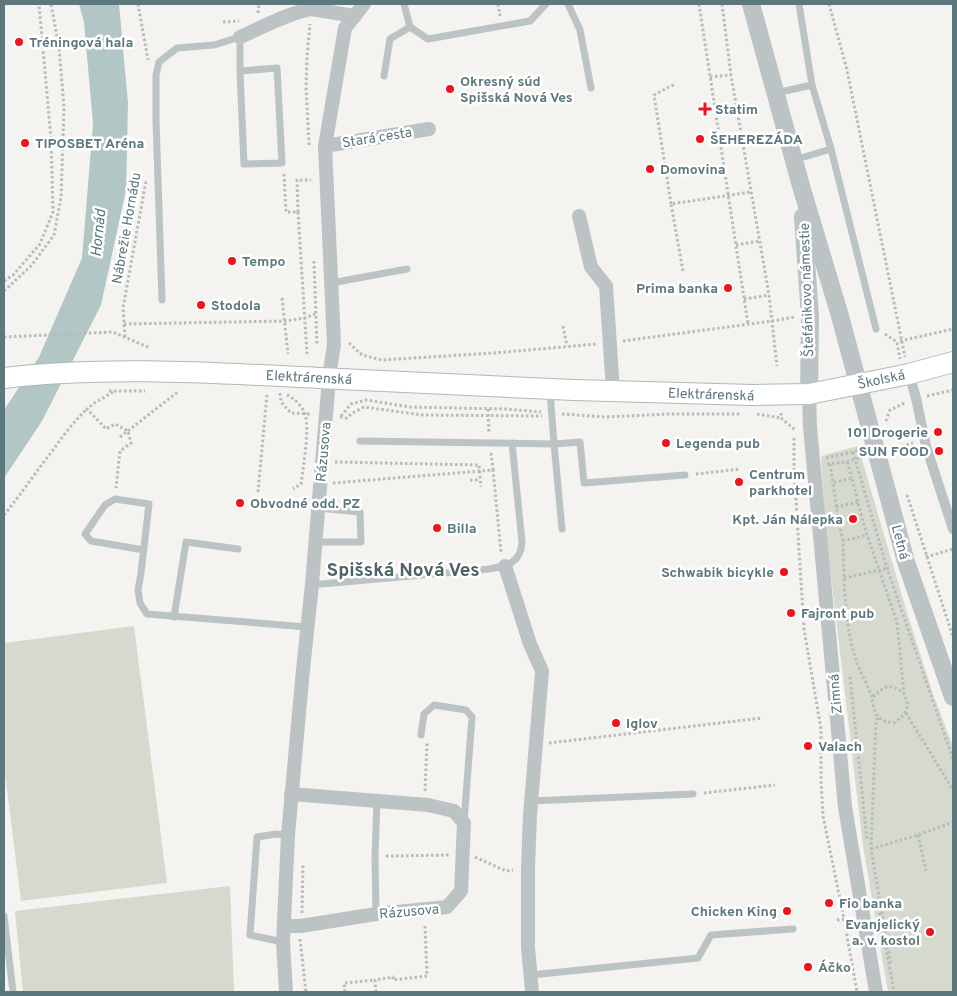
<svg xmlns="http://www.w3.org/2000/svg" width="957" height="996" font-family="Overpass,sans-serif">
  <style>
    .green { fill: #d5d9ce }
    .water { fill: #b1c6c5 }
    .lines { fill: none; stroke-linecap: round; stroke-linejoin: round }
    .secondary-casing { stroke: #aeb8ba; stroke-width: 22 }
    .path { stroke: #b6bbbc; stroke-width: 3; stroke-dasharray: 2.5 2.5; stroke-linecap: butt }
    .service { stroke: #bcc3c5; stroke-width: 7 }
    .pedestrian { stroke: #bcc3c5; stroke-width: 10 }
    .minor { stroke: #bcc3c5; stroke-width: 14 }
    .tertiary { stroke: #bcc3c5; stroke-width: 18 }
    .secondary { stroke: #fff; stroke-width: 20 }
    .poi-dot { fill: #f1121d; stroke: #fff; stroke-width: 2 }
    .labels { text-anchor: middle; stroke-width: 5; stroke-linejoin: round; paint-order: stroke }
    .poi-label { font-size: 14px; font-weight: bold; fill: #5c787d; stroke: #fff; text-anchor: start }
    .street-label { font-size: 14px; fill: #5c787d; stroke: #fff }
    .water-label { font-size: 15px; font-style: italic; fill: #577a79; stroke: #fff }
    .district-label { font-size: 19px; font-weight: bold; fill: #4f6367; stroke: #fff }
  </style>
  <rect width="100%" height="100%" fill="#f4f3ef"/>
  <g class="green">
    <path d="M 858,446 L 908,616 L 933,694 L 953,747 L 953,992 L 888,992 L 863,846 L 825,525 L 821,456 Z"/>
    <path d="M 134,626 L 167,883 L 21,901 L 4,765 L 4,643 Z"/>
    <path d="M 230,886 L 234,992 L 23,992 L 15,911 Z"/>
  </g>
  <path class="water" d="M 79,4 L 119,4 L 128,103 L 126,190 L 101,305 L 42,421 L 4,478 L 4,410 L 39,357 L 82,258 L 93,124 L 84,22 Z"/>
  <g class="lines">
    <defs>
      <path id="secondary" d="M 4,378 C 114,365 229,374 340,379 C 418,382 496,387 574,390 C 633,392 693,393 752,395 L 809,394 L 909,374 L 953,362"/>
    </defs>
    <use href="#secondary" class="secondary-casing"/>
    <g class="path">
      <path d="M 138,4 L 148,60"/>
      <path d="M 498,4 L 500,16"/>
      <path d="M 699,4 L 748,324"/>
      <path d="M 722,4 L 731,75 L 769,295 L 777,366"/>
      <path d="M 829,4 L 847,70 L 905,357"/>
      <path d="M 258,13 L 259,4"/>
      <path d="M 223,22 L 239,21"/>
      <path d="M 710,77 L 731,75"/>
      <path d="M 720,143 L 742,140"/>
      <path d="M 309,145 L 306,87 L 307,57 L 310,24"/>
      <path d="M 284,174 L 286,212 L 298,212 L 297,180 L 311,180"/>
      <path d="M 671,204 L 654,95 L 675,84"/>
      <path d="M 298,212 L 307,354"/>
      <path d="M 736,245 L 759,241"/>
      <path d="M 314,261 L 317,345"/>
      <path d="M 683,271 L 671,204 L 751,192"/>
      <path d="M 4,281 L 13,275 L 40,244 L 53,212 L 51,139 L 39,4"/>
      <path d="M 4,291 L 31,266 L 54,235 L 61,197 L 64,108 L 59,47 L 51,4"/>
      <path d="M 282,298 L 288,354"/>
      <path d="M 744,299 L 769,295"/>
      <path d="M 124,324 L 285,321 L 305,318 L 315,314"/>
      <path d="M 563,326 L 567,346"/>
      <path d="M 885,334 L 897,342 L 900,359"/>
      <path d="M 4,337 L 113,332 L 150,348"/>
      <path d="M 125,337 L 123,308 L 146,181"/>
      <path d="M 623,341 L 772,321 L 795,317"/>
      <path d="M 900,341 L 953,329"/>
      <path d="M 349,343 L 362,355 L 382,360 L 494,353 L 597,344"/>
      <path d="M 109,391 L 145,391"/>
      <path d="M 113,392 L 93,404 L 87,409 L 106,429 L 115,424 L 128,431 L 131,443 L 120,451 L 116,488"/>
      <path d="M 280,393 L 281,402 L 291,413 L 311,414"/>
      <path d="M 287,395 C 294,398 302,406 305,414 C 310,429 303,467 301,484 L 293,489"/>
      <path d="M 927,396 L 953,390"/>
      <path d="M 488,409 L 489,434"/>
      <path d="M 781,413 L 781,418 L 795,430 L 795,431"/>
      <path d="M 562,414 L 606,417 L 669,414 L 741,414"/>
      <path d="M 757,414 L 781,418"/>
      <path d="M 341,416 L 351,404 L 366,400 L 410,407 L 506,409 L 541,412"/>
      <path d="M 340,417 L 347,418 L 351,414 L 364,407 L 423,415 L 542,416"/>
      <path d="M 886,421 L 890,410 L 905,403"/>
      <path d="M 120,437 L 179,391"/>
      <path d="M 794,438 L 794,469 L 804,629 L 821,729 L 821,780 L 823,816 L 844,919 L 857,992"/>
      <path d="M 892,449 L 913,443"/>
      <path d="M 853,452 L 887,568 L 953,759"/>
      <path d="M 491,453 L 493,470"/>
      <path d="M 826,458 L 861,450"/>
      <path d="M 335,462 L 479,465 L 481,487"/>
      <path d="M 847,462 L 852,478"/>
      <path d="M 827,464 L 847,462 L 862,457"/>
      <path d="M 830,464 L 833,483"/>
      <path d="M 696,474 L 740,469"/>
      <path d="M 470,480 L 480,480"/>
      <path d="M 333,483 L 493,470 L 501,552"/>
      <path d="M 258,492 L 267,394"/>
      <path d="M 907,495 L 953,637"/>
      <path d="M 836,507 L 858,502"/>
      <path d="M 4,515 C 21,494 36,472 53,450 C 63,436 74,421 87,409"/>
      <path d="M 843,541 L 838,519 L 833,483 L 852,478 L 859,507 L 867,535 L 897,622 L 904,694 C 911,709 906,714 894,723 C 882,722 875,717 873,705 C 872,701 873,698 871,694 C 867,684 861,673 857,663 C 844,626 844,579 843,541 L 867,535"/>
      <path d="M 926,557 L 953,549"/>
      <path d="M 844,578 L 889,568"/>
      <path d="M 850,677 L 867,840"/>
      <path d="M 873,697 C 887,685 887,683 904,693"/>
      <path d="M 906,713 L 953,790"/>
      <path d="M 878,718 L 876,721 L 871,849 L 891,965"/>
      <path d="M 549,743 L 762,718"/>
      <path d="M 425,791 L 427,743"/>
      <path d="M 704,793 L 775,785"/>
      <path d="M 918,835 L 926,871"/>
      <path d="M 871,849 L 918,835 L 953,822"/>
      <path d="M 386,856 L 449,855"/>
      <path d="M 475,857 L 506,871 L 513,870"/>
      <path d="M 877,898 L 894,992"/>
      <path d="M 302,913 L 303,864"/>
      <path d="M 837,920 L 844,919"/>
      <path d="M 300,939 L 306,992"/>
      <path d="M 345,992 L 344,983 L 375,980"/>
      <path d="M 376,992 L 375,980 L 393,977 L 393,980 L 427,976 L 425,926"/>
    </g>
    <g class="service">
      <path d="M 404,4 L 410,27 L 428,39 L 530,21 L 546,4"/>
      <path d="M 568,4 L 580,30 L 591,88"/>
      <path d="M 799,4 L 812,85 L 831,149 L 876,329"/>
      <path d="M 384,76 L 390,39 L 410,27"/>
      <path d="M 776,93 L 812,85"/>
      <path d="M 794,160 L 831,149"/>
      <path d="M 331,283 L 407,269"/>
      <path d="M 162,300 L 156,120 L 156,75 L 159,62 L 177,48 L 214,45 L 240,37 L 240,71 L 244,164 L 282,163 L 277,68 L 240,71"/>
      <path d="M 550,391 L 554,444 L 580,442 L 584,483 L 685,475"/>
      <path d="M 360,441 L 554,444 L 562,529"/>
      <path d="M 315,542 L 361,542 L 360,512 L 318,508"/>
      <path d="M 144,550 L 91,541 L 85,534 L 105,505 L 115,499 L 149,504 L 141,573 L 138,590 L 140,603 L 147,614 L 307,627"/>
      <path d="M 312,584 L 322,584 L 489,569 C 507,566 521,563 522,542 L 512,443"/>
      <path d="M 174,617 L 186,542 L 238,549"/>
      <path d="M 421,735 L 424,714 L 434,705 L 466,710 L 472,717 L 464,822"/>
      <path d="M 531,801 L 693,794"/>
      <path d="M 376,914 L 375,856 L 377,800"/>
      <path d="M 4,916 L 13,992"/>
      <path d="M 283,942 L 250,935 L 257,837 L 276,834 L 288,835"/>
      <path d="M 531,975 L 698,958 L 711,935 L 793,929"/>
    </g>
    <path class="pedestrian" d="M 909,374 L 916,398 L 926,446 L 953,529"/>
    <g class="minor">
      <path d="M 240,37 C 261,28 288,13 311,9 L 355,16"/>
      <path d="M 325,146 L 429,129"/>
      <path d="M 579,216 L 591,267 L 606,286 L 613,391"/>
      <path d="M 809,394 L 810,427 L 845,807 L 876,992"/>
      <path d="M 505,566 L 530,644 L 542,671 L 530,815 L 528,868 L 528,947 L 532,992"/>
      <path d="M 284,926 L 301,926 L 376,914 L 447,907 L 461,891 L 464,823 L 454,811 L 428,805 L 291,794"/>
      <path d="M 286,992 L 283,942 L 288,835 L 302,680 L 312,584 L 329,378 L 334,344 L 325,146 L 345,28 L 364,4"/>
    </g>
    <g class="tertiary">
      <path d="M 751,4 L 801,186 L 840,316 L 906,562 L 953,697"/>
      <path d="M 803,217 L 810,317 L 809,394"/>
    </g>
    <use href="#secondary" class="secondary"/>
  </g>
  <g class="poi-dot">
    <circle cx="19" cy="42" r="5"/>
    <circle cx="450" cy="89" r="5"/>
    <path d="M702.5 101.5h5v5h5v5h-5v5h-5v-5h-5v-5h5z"/>
    <circle cx="700" cy="139" r="5"/>
    <circle cx="25" cy="143" r="5"/>
    <circle cx="650" cy="169" r="5"/>
    <circle cx="232" cy="261" r="5"/>
    <circle cx="728" cy="288" r="5"/>
    <circle cx="201" cy="305" r="5"/>
    <circle cx="938" cy="432" r="5"/>
    <circle cx="666" cy="443" r="5"/>
    <circle cx="939" cy="451" r="5"/>
    <circle cx="739" cy="482" r="5"/>
    <circle cx="240" cy="503" r="5"/>
    <circle cx="853" cy="519" r="5"/>
    <circle cx="437" cy="528" r="5"/>
    <circle cx="784" cy="572" r="5"/>
    <circle cx="791" cy="613" r="5"/>
    <circle cx="616" cy="723" r="5"/>
    <circle cx="808" cy="746" r="5"/>
    <circle cx="829" cy="903" r="5"/>
    <circle cx="787" cy="911" r="5"/>
    <circle cx="930" cy="932" r="5"/>
    <circle cx="808" cy="967" r="5"/>
  </g>
  <g class="labels">
    <g class="poi-label">
      <text x="29" y="47">Tréningová hala</text>
      <text x="460" y="86">Okresný súd<tspan x="460" dy="16">Spišská Nová Ves</tspan></text>
      <text x="715" y="114">Statim</text>
      <text x="710" y="144">ŠEHEREZÁDA</text>
      <text x="35" y="148">TIPOSBET Aréna</text>
      <text x="660" y="174">Domovina</text>
      <text x="242" y="266">Tempo</text>
      <text x="718" y="293" text-anchor="end">Prima banka</text>
      <text x="211" y="310">Stodola</text>
      <text x="928" y="437" text-anchor="end">101 Drogerie</text>
      <text x="676" y="448">Legenda pub</text>
      <text x="929" y="456" text-anchor="end">SUN FOOD</text>
      <text x="749" y="479">Centrum<tspan x="749" dy="16">parkhotel</tspan></text>
      <text x="250" y="508">Obvodné odd. PZ</text>
      <text x="843" y="524" text-anchor="end">Kpt. Ján Nálepka</text>
      <text x="447" y="533">Billa</text>
      <text x="774" y="577" text-anchor="end">Schwabik bicykle</text>
      <text x="801" y="618">Fajront pub</text>
      <text x="626" y="728">Iglov</text>
      <text x="818" y="751">Valach</text>
      <text x="839" y="908">Fio banka</text>
      <text x="777" y="916" text-anchor="end">Chicken King</text>
      <text x="920" y="929" text-anchor="end">Evanjelický<tspan x="920" dy="16">a. v. kostol</tspan></text>
      <text x="818" y="972">Áčko</text>
    </g>
    <g class="street-label">
      <text transform="translate(377 137) rotate(-9)" y="5">Stará cesta</text>
      <text transform="translate(126 228) rotate(-80)" y="5">Nábrežie Hornádu</text>
      <text transform="translate(806 290) rotate(-92)" y="5">Štefánikovo námestie</text>
      <text transform="translate(309 377) rotate(3)" y="5">Elektrárenská</text>
      <text transform="translate(881 379) rotate(-12)" y="5">Školská</text>
      <text transform="translate(711 394) rotate(2)" y="5">Elektrárenská</text>
      <text transform="translate(323 452) rotate(-85)" y="5">Rázusova</text>
      <text transform="translate(901 542) rotate(75)" y="5">Letná</text>
      <text transform="translate(835 694) rotate(-95)" y="5">Zimná</text>
      <text transform="translate(409 911) rotate(-5)" y="5">Rázusova</text>
    </g>
    <g class="water-label">
      <text transform="translate(98 233) rotate(-84)" y="5">Hornád</text>
    </g>
    <g class="district-label">
      <text x="403" y="576">Spišská Nová Ves</text>
    </g>
  </g>
  <rect width="957" height="996" fill="none" stroke="#5c787d" stroke-width="10"/>
</svg>
